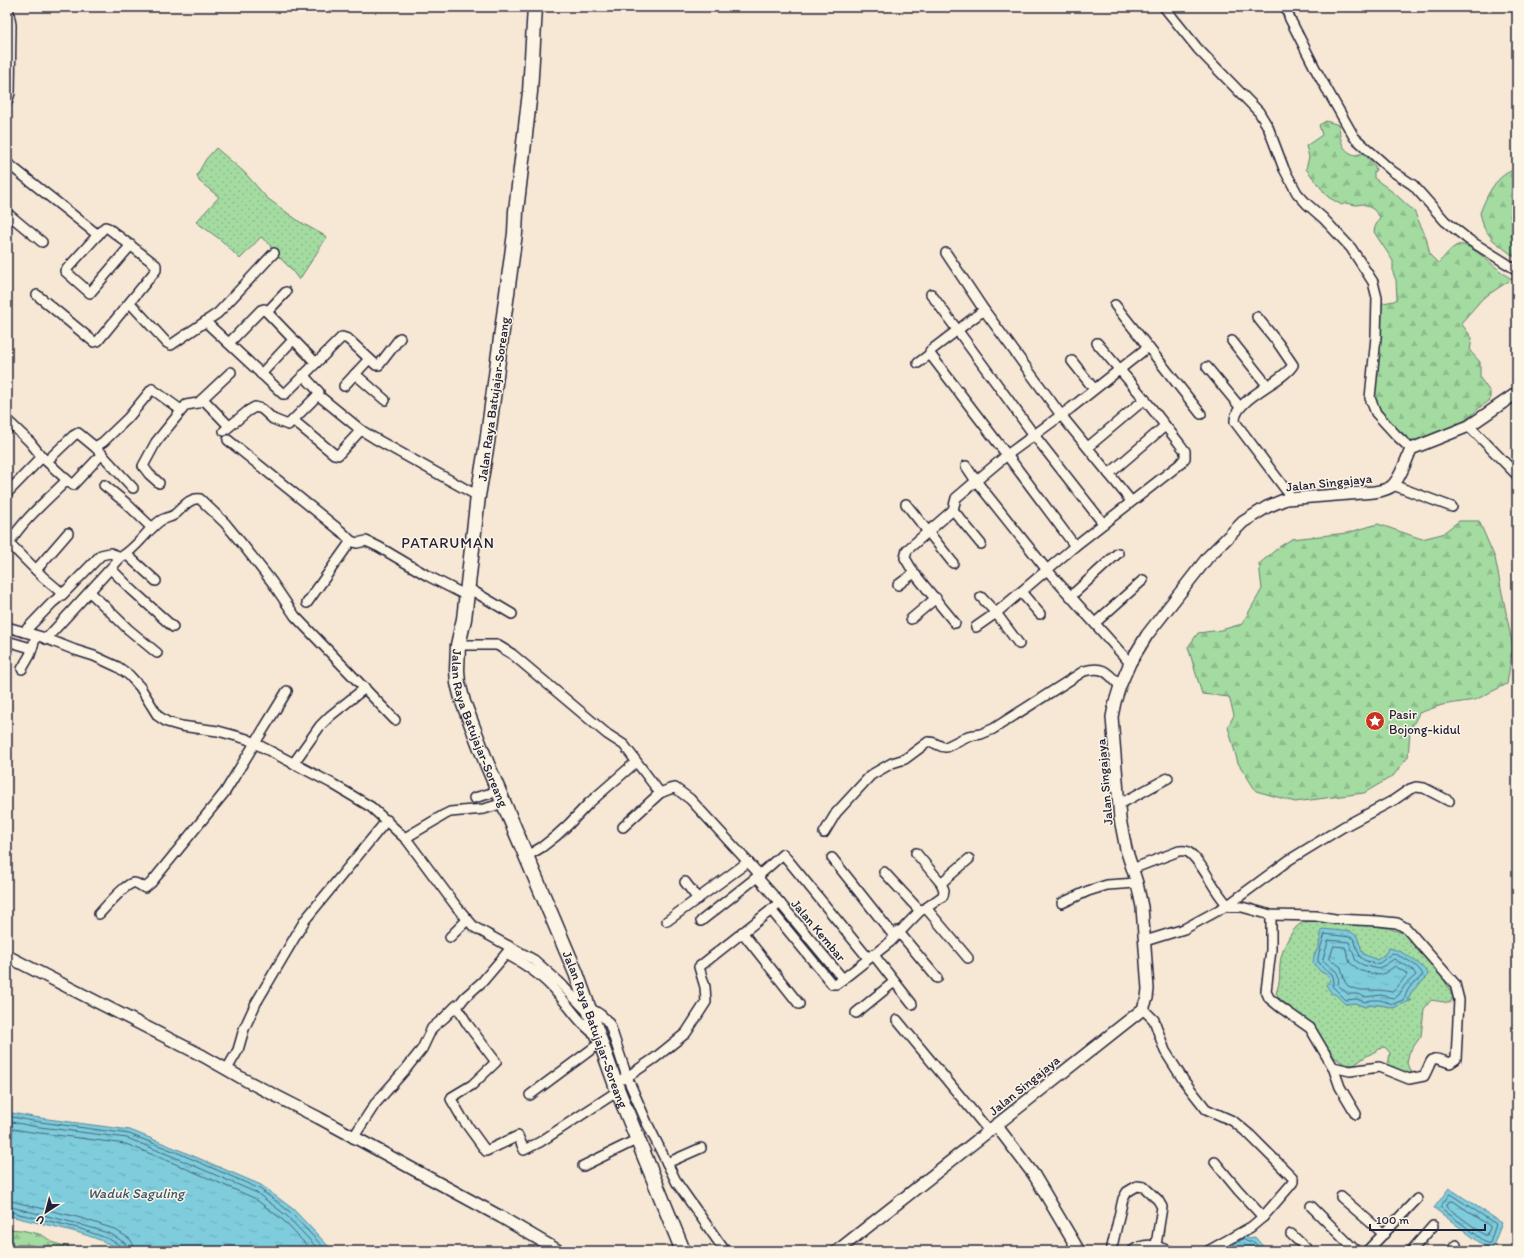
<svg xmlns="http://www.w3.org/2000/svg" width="1524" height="1258" font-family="Itim,sans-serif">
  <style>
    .grass { fill: url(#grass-dots); stroke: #627e6e; fill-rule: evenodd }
    .forest { fill: url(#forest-firs); stroke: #627e6e }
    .water { fill: url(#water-ripples); stroke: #59889c }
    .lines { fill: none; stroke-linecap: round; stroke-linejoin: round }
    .shore { stroke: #47667b; stroke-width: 1 }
    .minor-casing { stroke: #22223b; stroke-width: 12 }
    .tertiary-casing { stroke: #22223b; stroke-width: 14 }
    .trunk-casing { stroke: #22223b; stroke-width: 17 }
    .minor { stroke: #fcf5e5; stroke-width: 9 }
    .tertiary { stroke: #fcf5e5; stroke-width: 11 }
    .trunk { stroke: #fcf5e5; stroke-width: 14 }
    .labels { text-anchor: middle; stroke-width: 3; stroke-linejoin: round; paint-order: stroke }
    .street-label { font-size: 13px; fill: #22223b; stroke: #fcf5e5 }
    .poi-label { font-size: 13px; fill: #22223b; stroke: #fcf5e5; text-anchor: start }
    .water-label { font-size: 14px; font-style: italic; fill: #3e556b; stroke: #fcf5e5 }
    .quarter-label { font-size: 15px; letter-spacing: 1px; fill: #22223b; stroke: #fcf5e5 }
  </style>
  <defs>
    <pattern id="grass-dots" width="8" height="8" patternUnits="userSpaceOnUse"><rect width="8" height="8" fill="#a3dba0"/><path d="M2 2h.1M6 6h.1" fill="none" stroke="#8cbc8b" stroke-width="1.8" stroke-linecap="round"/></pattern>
    <pattern id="forest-firs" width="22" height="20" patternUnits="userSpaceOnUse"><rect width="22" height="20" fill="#a3dba0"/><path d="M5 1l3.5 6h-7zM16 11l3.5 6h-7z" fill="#8cbc8b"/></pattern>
    <pattern id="water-ripples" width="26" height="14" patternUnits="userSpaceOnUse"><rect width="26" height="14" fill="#7eccdc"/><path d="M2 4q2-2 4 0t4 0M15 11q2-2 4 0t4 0" fill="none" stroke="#6dafbe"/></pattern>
  </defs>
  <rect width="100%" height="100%" fill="#f7e7d5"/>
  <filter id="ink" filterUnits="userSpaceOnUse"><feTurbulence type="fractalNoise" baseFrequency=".025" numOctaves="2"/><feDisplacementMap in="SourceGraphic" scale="8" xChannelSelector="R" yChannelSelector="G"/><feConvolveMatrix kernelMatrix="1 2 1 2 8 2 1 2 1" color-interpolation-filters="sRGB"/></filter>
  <g filter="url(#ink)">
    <g class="grass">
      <path d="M 216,148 L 244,172 L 267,198 L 300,222 L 327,237 L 299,280 L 291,269 L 272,250 L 270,245 L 261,237 L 240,259 L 221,240 L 196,222 L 219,197 L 199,181 L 197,175 L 206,159 Z"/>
      <path d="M 1318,921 L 1341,921 L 1388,928 L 1409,935 L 1445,981 L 1453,997 L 1450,1003 L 1431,1000 L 1424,1009 L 1421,1036 L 1409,1053 L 1407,1064 L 1411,1070 L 1411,1074 L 1408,1076 L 1388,1066 L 1390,1053 L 1386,1048 L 1383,1047 L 1365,1057 L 1354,1065 L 1344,1064 L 1335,1058 L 1314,1027 L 1279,998 L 1276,993 C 1281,979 1279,979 1280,965 C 1280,954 1290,930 1300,924 C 1305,921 1312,921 1318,921 ZM 1357,937 C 1362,952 1361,955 1377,960 L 1385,954 L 1389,948 C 1406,952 1415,965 1427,977 L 1412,991 L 1407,1000 L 1393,1008 C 1383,1005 1375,1003 1365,1007 L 1355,1003 L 1345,1004 L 1335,994 L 1329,976 L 1320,971 L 1314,956 L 1319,946 Z"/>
    </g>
    <g class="forest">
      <path d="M 1326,121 L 1339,125 C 1340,138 1341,152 1356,155 L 1363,153 L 1375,166 L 1376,170 L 1374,172 L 1374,178 L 1394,193 L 1414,211 L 1426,237 L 1430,255 L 1438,263 C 1444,258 1451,247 1458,245 C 1471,241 1499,273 1512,279 L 1483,298 L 1461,323 L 1472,338 L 1470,351 L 1480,362 L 1480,378 L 1490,392 L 1490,400 C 1486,404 1480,406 1477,410 C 1459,428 1438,437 1413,441 C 1394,429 1377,413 1374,391 L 1379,312 L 1383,303 L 1394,301 L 1397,299 L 1396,280 L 1393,273 L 1393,261 L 1374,232 L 1375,227 L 1380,217 L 1373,209 L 1363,204 L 1356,205 L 1345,203 L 1342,205 L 1328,197 L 1306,169 L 1309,157 L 1306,146 L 1322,135 L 1319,125 Z"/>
      <path d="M 1517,169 L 1517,259 L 1493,240 L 1484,228 L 1480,213 C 1487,195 1496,174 1517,169 Z"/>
      <path d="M 1459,521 L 1479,521 L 1495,558 L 1513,647 L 1507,684 L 1475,700 L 1442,705 L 1419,713 L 1410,731 L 1408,757 L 1393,776 L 1364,793 L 1295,802 L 1256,791 L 1238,763 L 1228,727 L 1234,715 L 1229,697 L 1202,694 L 1188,647 L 1198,633 L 1221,630 L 1242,624 L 1262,589 L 1259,564 L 1279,547 L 1292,539 L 1347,533 L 1378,524 L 1422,539 L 1442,534 Z"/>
      <path d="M 7,1229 L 21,1230 L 35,1233 L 42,1235 L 54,1243 L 72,1248 L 96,1249 L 105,1251 L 43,1251 L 32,1245 L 7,1244 Z"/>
    </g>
    <g class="water">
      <path d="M 1322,929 L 1351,932 L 1357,936 L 1363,954 L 1377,960 L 1385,954 L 1389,948 C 1405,952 1417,961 1428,973 L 1427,977 L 1412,991 L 1407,1000 L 1412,1000 L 1393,1008 C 1383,1005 1375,1003 1365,1007 L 1355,1003 L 1345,1004 L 1335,994 L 1332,994 L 1326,985 L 1330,980 L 1329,976 L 1320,971 L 1313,963 L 1314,956 L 1319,946 Z"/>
      <path d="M 7,1112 L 33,1117 L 130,1130 L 177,1149 L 261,1185 L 293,1209 L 333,1251 L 122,1251 C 87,1230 45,1226 7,1215 Z"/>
      <path d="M 1449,1188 L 1502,1223 L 1491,1251 L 1434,1208 Z"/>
      <path d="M 1244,1234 L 1249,1238 L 1255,1237 L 1267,1251 L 1230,1251 L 1230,1242 Z"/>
    </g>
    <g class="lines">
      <g class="shore">
        <path d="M 1325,934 L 1350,937 L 1354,939 L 1360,957 L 1364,960 L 1376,964 L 1380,963 L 1392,953 C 1404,958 1418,964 1423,975 L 1409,988 L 1403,1000 L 1393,1004 L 1380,1000 L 1371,1000 L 1365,1002 L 1356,999 L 1346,1000 L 1332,986 L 1334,980 L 1332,974 L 1323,968 L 1318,961 C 1317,957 1323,940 1325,934 Z"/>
        <path d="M 1329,940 L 1349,942 L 1356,961 L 1363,965 L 1379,969 L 1394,959 L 1412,969 L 1416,975 L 1405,985 L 1399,995 L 1393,998 L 1381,995 L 1365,997 L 1357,994 L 1348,994 L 1338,985 C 1341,968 1331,970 1323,960 Z"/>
        <path d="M 1334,946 L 1345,947 L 1350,963 L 1361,971 L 1379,975 L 1385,973 L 1395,966 L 1406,973 L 1407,975 C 1403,979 1396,990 1392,992 C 1383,990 1376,990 1366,990 C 1361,991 1356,988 1350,988 L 1345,982 L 1341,967 L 1330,959 Z"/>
        <path d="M 7,1116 L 33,1121 L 129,1134 L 176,1152 L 260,1189 L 290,1212 L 327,1251"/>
        <path d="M 7,1121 L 32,1126 L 127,1138 L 174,1157 L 257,1193 L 287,1216 L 320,1251"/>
        <path d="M 7,1128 L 32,1132 L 126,1144 L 171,1162 L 254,1198 L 283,1220 L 312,1251"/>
        <path d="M 1450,1194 L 1496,1224 L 1490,1243 L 1487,1243 L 1441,1208 L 1441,1206 Z"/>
        <path d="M 7,1200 L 81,1218 L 114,1229 L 130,1239 L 133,1244 L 134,1251"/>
        <path d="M 1450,1201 L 1453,1201 L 1490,1226 L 1490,1228 L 1487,1235 L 1485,1235 L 1448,1208 L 1447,1205 Z"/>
        <path d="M 7,1206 L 79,1224 L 111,1234 L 125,1243 L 128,1251"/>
        <path d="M 7,1211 L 78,1228 L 109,1239 L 121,1246 L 123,1251"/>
        <path d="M 1234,1251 L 1234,1244 L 1243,1239 L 1248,1242 L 1254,1242 L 1262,1251"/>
      </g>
      <defs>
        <g id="minor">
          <path d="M 1164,7 L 1198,49 L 1259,112 L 1268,127 L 1284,169 L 1297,193 L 1307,204 L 1323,218 L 1351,248 L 1373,282 L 1377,298 L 1376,337 L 1370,398 L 1376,413 L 1396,435 L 1411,449"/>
          <path d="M 1286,7 L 1290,19 L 1317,72 L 1354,137 L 1392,171 L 1413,185 L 1445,221 L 1469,240 L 1517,270"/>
          <path d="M 7,102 L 10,93 L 11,25 L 8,7"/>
          <path d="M 7,170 L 11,166 L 98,235"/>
          <path d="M 7,213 L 42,242"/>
          <path d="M 946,253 L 984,310 L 1061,415 L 1131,501"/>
          <path d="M 931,294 L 1034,435 L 1103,523"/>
          <path d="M 37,295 L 94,342 L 98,341 L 156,270 L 156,265 L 108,228 L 105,227 L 65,271 L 90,293 L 131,245"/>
          <path d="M 130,303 L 167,343 L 171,345 L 218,313 L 274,253"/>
          <path d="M 1115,305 L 1201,414"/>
          <path d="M 984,310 L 930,351 L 930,354 L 1007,455 L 1075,546"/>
          <path d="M 267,312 L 286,292"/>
          <path d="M 1257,317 L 1278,343 L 1293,365 C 1283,382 1233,399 1235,422 L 1292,498"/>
          <path d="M 206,321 L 210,326 L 283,394 L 285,394 L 342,337 L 348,339 L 376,365 L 379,365 L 400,338"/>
          <path d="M 1232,341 L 1267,385"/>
          <path d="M 229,343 L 261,310 L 264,309 L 316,363"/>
          <path d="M 1072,361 L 1094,389"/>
          <path d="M 918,363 L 930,354"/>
          <path d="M 1207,367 L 1240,407"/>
          <path d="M 261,374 L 293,340"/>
          <path d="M 355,374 L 385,400"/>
          <path d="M 303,375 L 319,392 L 318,395"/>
          <path d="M 344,386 L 369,359"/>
          <path d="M 203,399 L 229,426"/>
          <path d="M 7,420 L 30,442 L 42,457 L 7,493"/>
          <path d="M 294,421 L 334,454 L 338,455 L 361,430"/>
          <path d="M 1469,426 L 1517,475"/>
          <path d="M 224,431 L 248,411 L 255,407 L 262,409 L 273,419 L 288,425 L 318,395 L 361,430 L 374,438 L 478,496"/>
          <path d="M 228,440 L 342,532 L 351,541 L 357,543 L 366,541 L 379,547 L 428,576 L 467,596"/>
          <path d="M 95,447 L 103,442 L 128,418 L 152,389 L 181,410"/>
          <path d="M 1088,447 L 1145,399"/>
          <path d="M 102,454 L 73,485 L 67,480 C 47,500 24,519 9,543 L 43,577 L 63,594 L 101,555 L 110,553 L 121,557 C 138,547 145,532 160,521 C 164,518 169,518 174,515 C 182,509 189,497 200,499 L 225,523 L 243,545 L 272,582 L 295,616 L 395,720"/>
          <path d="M 43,458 L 67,480"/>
          <path d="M 47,461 L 73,436 L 78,433 L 95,447 L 133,488"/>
          <path d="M 1109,474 L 1165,426"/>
          <path d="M 159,483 L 149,474 L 143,466 L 156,442 L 186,405 L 198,403 L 231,372"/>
          <path d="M 104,485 L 126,503 L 152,528"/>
          <path d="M 1393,485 L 1452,507"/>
          <path d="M 906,504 L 953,563"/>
          <path d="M 953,510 L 981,544"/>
          <path d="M 126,554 L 156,581"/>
          <path d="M 111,569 L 132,590 L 173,627"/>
          <path d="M 36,570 L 68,533"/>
          <path d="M 898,585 L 914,573"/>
          <path d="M 468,588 L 512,614"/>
          <path d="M 90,592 L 128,629 L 157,653"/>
          <path d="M 1021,592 L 1040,614"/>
          <path d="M 1071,596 L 1118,553"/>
          <path d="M 981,597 L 996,613 L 1019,644"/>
          <path d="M 307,603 L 351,541"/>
          <path d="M 911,619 L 936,598"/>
          <path d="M 955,623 L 914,573 L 905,558 L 907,550 L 953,510 L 956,498 L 976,481 L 966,466"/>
          <path d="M 1095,623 L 1143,580"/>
          <path d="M 7,627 L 42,637 L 75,650 L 94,656 L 118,667 L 129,675 L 140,687 L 158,716 L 167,722 L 181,726 L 218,731 L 247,739 L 331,783 L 371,807 L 407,840 L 456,906 L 474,927 L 534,960 L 559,982 L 586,1010"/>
          <path d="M 976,627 L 996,613 L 1075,546 L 1180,464 L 1185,458 L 1185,451 L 1179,443 L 1142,396 L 1097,343"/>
          <path d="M 24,632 L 52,603 L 63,594"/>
          <path d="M 46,639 L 121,557"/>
          <path d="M 7,641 L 31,648"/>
          <path d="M 458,645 L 497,645 L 512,654 L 607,734 L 624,745 L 660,793"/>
          <path d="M 1130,663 L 1047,570 L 976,481 L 1007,455 L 1071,408 L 1148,347"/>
          <path d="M 22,669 L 30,655 L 36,636"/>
          <path d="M 293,764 L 320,726 L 330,716 L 365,688"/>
          <path d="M 474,798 L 499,791"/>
          <path d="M 1118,805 L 1168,778"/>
          <path d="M 623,827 L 660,793 L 670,789 L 675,788 L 690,799 L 760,875"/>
          <path d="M 824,833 L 836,813 L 871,775 L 892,763 L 905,759 L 928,742 C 936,741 939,748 946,747 L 968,736 L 981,734 L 993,729 L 1084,671 C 1104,666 1107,672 1120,686"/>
          <path d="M 405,838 L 444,815 L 450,812 L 484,809 L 504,803"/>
          <path d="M 527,856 L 542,847 L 556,836 L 569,824 L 589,803 L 636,762"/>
          <path d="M 832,858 L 894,936"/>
          <path d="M 1132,869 L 1179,851 C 1182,851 1185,850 1188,852 C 1203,861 1215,895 1230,907 L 1242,907 L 1271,915 L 1316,916 L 1335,919 L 1378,921 L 1397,923 L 1406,928 L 1455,984 L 1459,1000 L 1456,1059 L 1450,1063 C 1428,1055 1434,1058 1424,1076 L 1409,1079 L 1379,1067 L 1350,1071 L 1333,1067"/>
          <path d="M 884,872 L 920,911"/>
          <path d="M 757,877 L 783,854 L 868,958"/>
          <path d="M 685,882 L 698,899"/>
          <path d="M 941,883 L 969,859"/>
          <path d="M 1062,903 L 1088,891 L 1107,885 L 1137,883"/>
          <path d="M 926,908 L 968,958"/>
          <path d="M 771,910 L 832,984 L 836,984 L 843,979"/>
          <path d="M 99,914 C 105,908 125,884 133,883 C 136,882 141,886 145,888 L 151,883 L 225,792 L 287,691"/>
          <path d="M 1271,915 L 1271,950 L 1266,991 L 1269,998 L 1280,1007 L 1310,1028 L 1333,1067 L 1340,1087 L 1356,1114"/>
          <path d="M 667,921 L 748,862"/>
          <path d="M 701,921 L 757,877 L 780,903"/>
          <path d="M 898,931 L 937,978"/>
          <path d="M 742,932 L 799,1004"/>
          <path d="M 450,937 L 467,920"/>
          <path d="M 1145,941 L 1184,929 L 1228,905 L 1289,860 L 1343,827 L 1394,800 L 1410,789 L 1416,787 L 1424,788 L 1449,801"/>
          <path d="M 509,950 L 506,954 C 525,964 543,976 557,993 C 572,1009 580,1025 599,1037"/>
          <path d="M 506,954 L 483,981 L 465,997 L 457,1007 L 468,1025 L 496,1062 L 472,1085 L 452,1097 L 451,1099 L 462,1118 L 486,1151 L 518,1136 L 524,1150 L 540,1142 L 618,1091"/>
          <path d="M 873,954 L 912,1004"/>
          <path d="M 589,1008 C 599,1013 604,1016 610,1025 L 627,1077 L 647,1123 L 677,1183 L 725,1251"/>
          <path d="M 1143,1009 L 1154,1020 L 1165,1051 L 1184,1081 L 1206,1109 L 1233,1121 L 1250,1135 L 1293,1178 L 1293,1182 L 1289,1187 L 1263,1217 L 1251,1227 L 1208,1251"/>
          <path d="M 856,1013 L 894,982"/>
          <path d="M 897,1020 L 989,1131"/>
          <path d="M 227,1069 L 238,1050 L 244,1029 L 256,1003 L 305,920 L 387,820"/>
          <path d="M 615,1082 L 627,1077 L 655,1058 L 686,1033 L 706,1002 L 705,987 L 699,967 L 780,903 L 843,979 L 890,942 L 920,911 L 926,908 L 943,896 L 944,890 L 941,883 L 916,853"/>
          <path d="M 530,1095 L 600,1043"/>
          <path d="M 353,1138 L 375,1104 L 405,1070 L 422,1049 L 432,1028 L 444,1018 L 457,1005"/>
          <path d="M 1215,1162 L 1238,1190 L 1263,1217"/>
          <path d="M 667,1163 L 701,1148"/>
          <path d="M 583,1166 L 638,1139"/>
          <path d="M 1341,1197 L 1384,1234"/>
          <path d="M 1311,1206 L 1356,1251"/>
          <path d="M 1291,1234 L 1309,1251"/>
          <path d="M 1111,1251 L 1123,1199 L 1127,1192 L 1137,1186 L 1144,1187 L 1158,1200 L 1162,1207 L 1156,1245"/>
          <path d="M 1132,1251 C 1145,1242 1156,1245 1169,1251"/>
          <path d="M 1367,1251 L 1417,1199"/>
          <path d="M 1411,1251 L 1433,1226"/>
          <path d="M 1451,1251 L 1456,1245"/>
        </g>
        <g id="tertiary">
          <path d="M 7,956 L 203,1056 L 247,1081 L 319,1118 L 501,1217 L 559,1251"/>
          <path d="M 996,1125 L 1034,1175 L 1079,1251"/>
          <path d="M 837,1251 L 1143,1009 L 1147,998 L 1148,989 L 1142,907 L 1137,883 L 1126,849 L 1120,819 L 1112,717 L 1115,702 L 1120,686 L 1130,663 L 1147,635 L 1208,557 L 1243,522 L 1267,507 L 1286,499 L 1374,492 C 1380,491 1387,490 1392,486 C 1400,479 1407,459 1411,449 L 1469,426 L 1517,393"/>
        </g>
        <g id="trunk">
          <path id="s1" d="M 535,7 L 530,92 L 516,211 L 515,233 L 487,443 L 478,496 L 464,619 L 458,645 L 457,670 L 458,683 L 463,702 L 487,764 L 576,973 L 618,1091 L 683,1251"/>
        </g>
      </defs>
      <use href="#minor" class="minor-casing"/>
      <use href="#tertiary" class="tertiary-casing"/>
      <use href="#trunk" class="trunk-casing"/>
      <use href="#minor" class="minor"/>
      <use href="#tertiary" class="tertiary"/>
      <use href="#trunk" class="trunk"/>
    </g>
  </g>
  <defs>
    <symbol id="sight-disc" viewBox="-11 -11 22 22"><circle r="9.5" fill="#c8321e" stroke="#fcf5e5"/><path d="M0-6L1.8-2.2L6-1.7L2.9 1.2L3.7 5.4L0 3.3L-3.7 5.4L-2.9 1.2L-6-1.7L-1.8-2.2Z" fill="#fff"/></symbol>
  </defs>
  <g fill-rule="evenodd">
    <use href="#sight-disc" x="1364" y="710" width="22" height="22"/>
  </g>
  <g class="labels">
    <g class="street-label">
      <text transform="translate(493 399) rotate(-82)" y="5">Jalan Raya Batujajar-Soreang</text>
      <text transform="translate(1329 482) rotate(-6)" y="5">Jalan Singajaya</text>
      <text dy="5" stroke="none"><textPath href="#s1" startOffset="730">Jalan Raya Batujajar-Soreang</textPath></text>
      <text transform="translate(1104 782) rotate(-95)" y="5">Jalan Singajaya</text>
      <text transform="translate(819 930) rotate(50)" y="5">Jalan Kembar</text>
      <text dy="5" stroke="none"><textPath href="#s1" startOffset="1054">Jalan Raya Batujajar-Soreang</textPath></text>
      <text transform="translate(1024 1085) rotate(-39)" y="5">Jalan Singajaya</text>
    </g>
    <g class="poi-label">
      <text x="1389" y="719">Pasir<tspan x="1389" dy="15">Bojong-kidul</tspan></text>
    </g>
    <g class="water-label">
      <text x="136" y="1198">Waduk Saguling</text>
    </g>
    <g class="quarter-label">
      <text x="448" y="548">PATARUMAN</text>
    </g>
  </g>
  <rect width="1524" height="1258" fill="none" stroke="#fcf5e5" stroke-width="24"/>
  <rect x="12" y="12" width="1500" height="1234" fill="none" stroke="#22223b" stroke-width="1.5" filter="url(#ink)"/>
  <g transform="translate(46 1212) rotate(216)" stroke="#fcf5e5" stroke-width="3" paint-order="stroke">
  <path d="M0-3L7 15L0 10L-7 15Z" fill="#22223b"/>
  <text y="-6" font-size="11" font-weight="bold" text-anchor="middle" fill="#22223b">U</text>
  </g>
  <path d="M1370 1224v6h115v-6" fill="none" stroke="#22223b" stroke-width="2"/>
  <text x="1376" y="1224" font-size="12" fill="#22223b" stroke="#fcf5e5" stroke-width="3" paint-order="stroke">100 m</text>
</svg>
